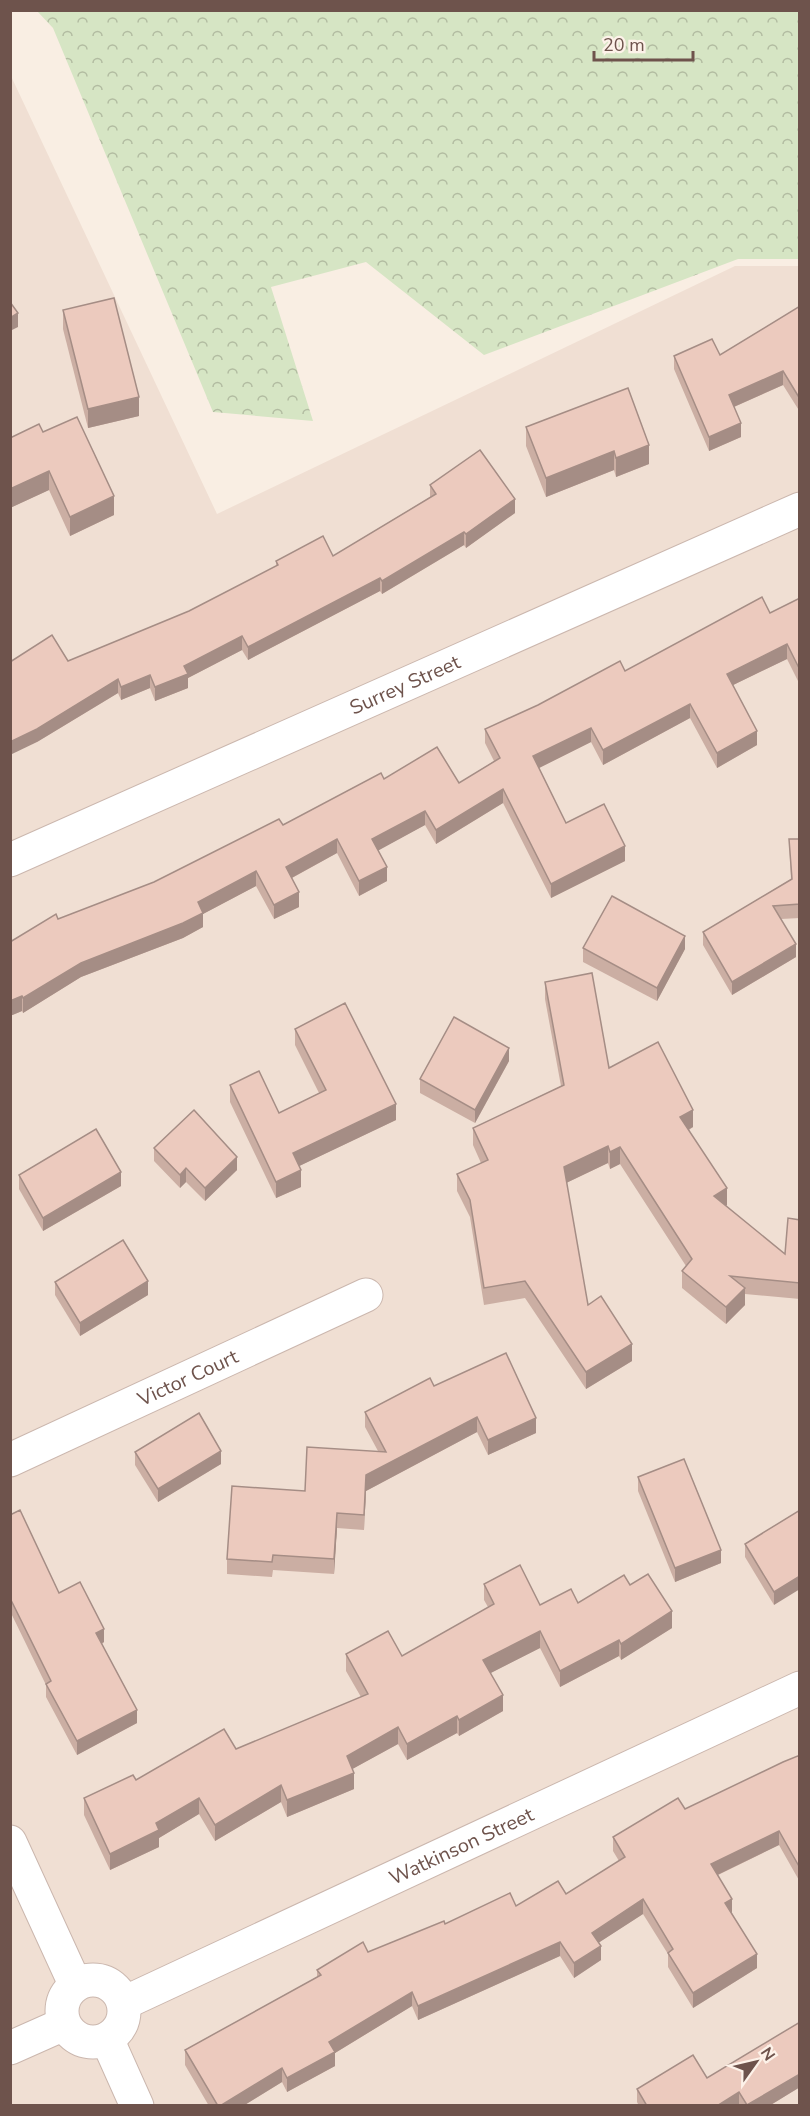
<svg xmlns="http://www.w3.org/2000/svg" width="810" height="2116" font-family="'Nunito Sans',sans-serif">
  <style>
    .residential { fill: #f0dfd3 }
    .forest { fill: url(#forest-crowns) }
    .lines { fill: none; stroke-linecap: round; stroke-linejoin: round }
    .minor-casing { stroke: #cbb7ae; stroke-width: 35 }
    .minor { stroke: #fff; stroke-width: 33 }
    .wall { fill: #cbaea3 }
    .shaded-wall { fill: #a58d85 }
    .building { fill: #eccabe; stroke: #a58d85; stroke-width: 1.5 }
    .labels { text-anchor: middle; stroke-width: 4.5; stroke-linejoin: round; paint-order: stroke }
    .street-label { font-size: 20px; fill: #6e534c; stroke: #fdf2e9 }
  </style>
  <defs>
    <pattern id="forest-crowns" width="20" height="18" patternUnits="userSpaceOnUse" patternTransform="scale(1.5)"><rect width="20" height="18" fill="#d6e5c4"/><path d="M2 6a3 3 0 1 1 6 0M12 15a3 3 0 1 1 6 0" fill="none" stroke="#b2bca1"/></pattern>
  </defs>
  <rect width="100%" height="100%" fill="#f9eee3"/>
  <path class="residential" d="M 10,74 L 217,514 L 735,266 L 799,266 L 799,2105 L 11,2105 Z"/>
  <path class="forest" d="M 37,11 L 799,11 L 799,259 L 738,259 L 484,355 L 366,262 L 271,287 L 313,421 L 213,412 L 53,28 Z"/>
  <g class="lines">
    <defs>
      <g id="minor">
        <path id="s1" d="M 10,860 L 800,509"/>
        <path id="s2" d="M 10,1460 L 366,1295"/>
        <path d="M 10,1842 L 75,1984"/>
        <circle cx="93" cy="2011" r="31"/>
        <path id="s3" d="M 124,2003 L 800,1688"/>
        <path d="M 107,2039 L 137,2106"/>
        <path d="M 10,2048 L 64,2024"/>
      </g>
    </defs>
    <use href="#minor" class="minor-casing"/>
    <use href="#minor" class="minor"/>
  </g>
  <g class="wall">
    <path d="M 800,306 L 800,412 L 783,385 L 734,407 L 741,437 L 709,451 L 674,369 L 674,356 L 720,355 Z"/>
    <path d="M 63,310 L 139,416 L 88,428 L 63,329 Z"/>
    <path d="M 628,388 L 649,464 L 616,477 L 614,470 L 546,497 L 526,446 L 526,427 Z"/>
    <path d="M 43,432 L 114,515 L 70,536 L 49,490 L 10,508 L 10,438 Z"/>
    <path d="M 430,485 L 515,513 L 466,548 L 464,545 L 382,594 L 380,591 L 248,660 L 242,650 L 188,678 L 188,688 L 155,701 L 150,688 L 121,700 L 118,693 L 37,742 L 68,661 L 189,611 L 276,567 L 276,561 L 333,556 L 430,497 Z"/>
    <path d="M 800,598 L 800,685 L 787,659 L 733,685 L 757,745 L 717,768 L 690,718 L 603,765 L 591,742 L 539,768 L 566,823 L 625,861 L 551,898 L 503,803 L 436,844 L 425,825 L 378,850 L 387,881 L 359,896 L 337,853 L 292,878 L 299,907 L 274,919 L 256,886 L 203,914 L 203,927 L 183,938 L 81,977 L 23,1013 L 22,1011 L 10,1016 L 58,919 L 154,882 L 384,779 L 459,783 L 494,761 L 485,743 L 485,729 L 770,613 Z"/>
    <path d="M 789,839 L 800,839 L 800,918 L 781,919 L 796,957 L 732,995 L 703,945 L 703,932 L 791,879 Z"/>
    <path d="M 583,948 L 685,949 L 657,1001 L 583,962 Z"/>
    <path d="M 545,982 L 609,1068 L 693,1127 L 689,1130 L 727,1205 L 726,1206 L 785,1254 L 800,1220 L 800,1299 L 745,1294 L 745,1305 L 726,1324 L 682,1288 L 682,1271 L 686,1266 L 620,1164 L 610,1169 L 608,1163 L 566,1183 L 588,1305 L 632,1361 L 586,1389 L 525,1298 L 484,1305 L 470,1217 L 457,1191 L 457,1174 L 481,1163 L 473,1145 L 473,1128 L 561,1086 L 545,999 Z"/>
    <path d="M 295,1029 L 396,1120 L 299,1166 L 301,1187 L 276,1198 L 230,1102 L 230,1085 L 279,1113 L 319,1093 L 295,1045 Z"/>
    <path d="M 509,1061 L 475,1123 L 420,1093 L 420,1079 Z"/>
    <path d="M 154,1148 L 237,1170 L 205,1201 L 186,1182 L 180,1188 L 154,1161 Z"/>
    <path d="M 19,1175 L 121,1186 L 43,1231 L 19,1189 Z"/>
    <path d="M 55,1282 L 148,1295 L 80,1336 L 55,1295 Z"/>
    <path d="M 434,1386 L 536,1433 L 488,1455 L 477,1432 L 366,1491 L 364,1530 L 337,1528 L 334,1574 L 273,1570 L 272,1577 L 227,1574 L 227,1559 L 305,1491 L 378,1451 L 365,1427 L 365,1412 Z"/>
    <path d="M 135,1452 L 221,1464 L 158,1502 L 135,1465 Z"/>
    <path d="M 638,1477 L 721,1563 L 675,1582 L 638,1491 Z"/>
    <path d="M 800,1510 L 774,1605 L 745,1557 L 745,1544 Z"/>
    <path d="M 10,1515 L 59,1593 L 104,1642 L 102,1644 L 137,1723 L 77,1755 L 46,1697 L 46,1685 L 10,1611 Z"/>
    <path d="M 484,1584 L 540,1605 L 578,1603 L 630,1585 L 672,1628 L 621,1660 L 619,1656 L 560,1687 L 540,1648 L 490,1673 L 503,1711 L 459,1736 L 457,1733 L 407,1760 L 398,1744 L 352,1769 L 354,1789 L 287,1817 L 281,1802 L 215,1841 L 199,1814 L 159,1838 L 159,1847 L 110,1870 L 84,1815 L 84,1798 L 136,1780 L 236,1749 L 361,1697 L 346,1671 L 346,1654 L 402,1656 L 488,1607 L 484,1600 Z"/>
    <path d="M 800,1755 L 800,1882 L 779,1845 L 718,1875 L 732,1913 L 757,1968 L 693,2008 L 668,1967 L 668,1954 L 643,1914 L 598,1943 L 601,1960 L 574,1978 L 560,1956 L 418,2020 L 412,2006 L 335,2053 L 335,2066 L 287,2092 L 282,2082 L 243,2106 L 209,2106 L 185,2065 L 185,2050 L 317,1977 L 317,1970 L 445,1924 L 566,1894 L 619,1861 L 613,1851 L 613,1837 L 685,1809 Z"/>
    <path d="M 800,2022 L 800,2087 L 769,2106 L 639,2106 L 637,2102 L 637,2089 L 707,2078 Z"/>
  </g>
  <g class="shaded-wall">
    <path d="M 18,313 L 18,327 L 10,331 L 10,318 Z"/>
    <path d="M 783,371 L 783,385 L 729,409 L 729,395 Z"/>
    <path d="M 139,397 L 139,416 L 88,428 L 88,409 Z"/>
    <path d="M 741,423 L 741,437 L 709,451 L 709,437 Z"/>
    <path d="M 649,445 L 649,464 L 616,477 L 616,458 Z"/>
    <path d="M 614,451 L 614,470 L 546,497 L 546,478 Z"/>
    <path d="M 49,471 L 49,490 L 10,508 L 10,489 Z"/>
    <path d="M 114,496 L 114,515 L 70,536 L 70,517 Z"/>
    <path d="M 515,499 L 515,513 L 466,548 L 466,534 Z"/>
    <path d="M 464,532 L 464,545 L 382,594 L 382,581 Z"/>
    <path d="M 380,578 L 380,591 L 248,660 L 248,647 Z"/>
    <path d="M 242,636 L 242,650 L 188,678 L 188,688 L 155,701 L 155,687 L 184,666 Z"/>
    <path d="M 787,644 L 787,659 L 727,688 L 727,674 Z"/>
    <path d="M 150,675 L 150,688 L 121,700 L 121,687 Z"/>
    <path d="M 118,679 L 118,693 L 37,742 L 10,755 L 10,742 Z"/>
    <path d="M 690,704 L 690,718 L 603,765 L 603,750 Z"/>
    <path d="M 591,728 L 591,742 L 533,771 L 533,756 Z"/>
    <path d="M 757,731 L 757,745 L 717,768 L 717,753 Z"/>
    <path d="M 503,789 L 503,803 L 436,844 L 436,830 Z"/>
    <path d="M 425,811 L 425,825 L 372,854 L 372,839 Z"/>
    <path d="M 337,839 L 337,853 L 286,881 L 286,867 Z"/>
    <path d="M 625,846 L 625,861 L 551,898 L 551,884 Z"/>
    <path d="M 387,867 L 387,881 L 359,896 L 359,881 Z"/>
    <path d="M 256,871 L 256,886 L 203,914 L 203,927 L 183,938 L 81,977 L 23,1013 L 23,998 L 81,963 Z"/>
    <path d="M 299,892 L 299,907 L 274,919 L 274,905 Z"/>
    <path d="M 685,936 L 685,949 L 657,1001 L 657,988 Z"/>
    <path d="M 796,944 L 796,957 L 732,995 L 732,982 Z"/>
    <path d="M 22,996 L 22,1011 L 10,1016 L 10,1001 Z"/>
    <path d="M 509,1048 L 509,1061 L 475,1123 L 475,1110 Z"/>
    <path d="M 396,1104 L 396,1120 L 293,1169 L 293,1153 Z"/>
    <path d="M 693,1110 L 693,1127 L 680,1134 L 680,1117 Z"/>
    <path d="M 608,1146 L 608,1163 L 564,1184 L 564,1167 Z"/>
    <path d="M 620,1147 L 620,1164 L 610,1169 L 610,1152 Z"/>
    <path d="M 237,1157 L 237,1170 L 205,1201 L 205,1188 Z"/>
    <path d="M 186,1168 L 186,1182 L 180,1188 L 180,1175 Z"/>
    <path d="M 301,1170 L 301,1187 L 276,1198 L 276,1182 Z"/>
    <path d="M 121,1172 L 121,1186 L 43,1231 L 43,1218 Z"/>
    <path d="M 727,1188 L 727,1205 L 714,1213 L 714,1196 Z"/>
    <path d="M 148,1281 L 148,1295 L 80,1336 L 80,1323 Z"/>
    <path d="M 745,1288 L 745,1305 L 726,1324 L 726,1307 Z"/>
    <path d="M 632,1344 L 632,1361 L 586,1389 L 586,1372 Z"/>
    <path d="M 477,1417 L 477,1432 L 366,1491 L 364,1530 L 366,1475 Z"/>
    <path d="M 536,1418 L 536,1433 L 488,1455 L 488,1440 Z"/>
    <path d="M 221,1451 L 221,1464 L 158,1502 L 158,1489 Z"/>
    <path d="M 337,1513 L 337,1528 L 334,1574 L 334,1559 Z"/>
    <path d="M 721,1550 L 721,1563 L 675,1582 L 675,1568 Z"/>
    <path d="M 800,1576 L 800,1589 L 774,1605 L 774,1592 Z"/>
    <path d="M 672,1611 L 672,1628 L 621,1660 L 621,1644 Z"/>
    <path d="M 104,1629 L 104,1642 L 96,1646 L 96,1633 Z"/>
    <path d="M 540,1631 L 540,1648 L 483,1677 L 483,1660 Z"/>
    <path d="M 619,1640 L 619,1656 L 560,1687 L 560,1671 Z"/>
    <path d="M 503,1695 L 503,1711 L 459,1736 L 459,1720 Z"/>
    <path d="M 137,1710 L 137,1723 L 77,1755 L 77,1741 Z"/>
    <path d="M 457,1716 L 457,1733 L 407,1760 L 407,1744 Z"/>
    <path d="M 398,1727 L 398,1744 L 347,1772 L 347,1756 Z"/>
    <path d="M 354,1773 L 354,1789 L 287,1817 L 287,1800 Z"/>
    <path d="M 281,1785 L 281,1802 L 215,1841 L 215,1825 Z"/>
    <path d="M 199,1798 L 199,1814 L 159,1838 L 159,1847 L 110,1870 L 110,1854 L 156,1823 Z"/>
    <path d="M 779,1831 L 779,1845 L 711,1878 L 711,1864 Z"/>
    <path d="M 643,1899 L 643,1914 L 592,1947 L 592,1933 Z"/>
    <path d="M 732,1899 L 732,1913 L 725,1903 Z"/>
    <path d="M 560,1942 L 560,1956 L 418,2020 L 418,2006 Z"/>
    <path d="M 601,1946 L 601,1960 L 574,1978 L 574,1963 Z"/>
    <path d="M 757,1954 L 757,1968 L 693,2008 L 693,1993 Z"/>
    <path d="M 412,1992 L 412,2006 L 335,2053 L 335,2066 L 287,2092 L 287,2078 L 329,2042 Z"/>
    <path d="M 282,2068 L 282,2082 L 243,2106 L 220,2106 Z"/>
    <path d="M 800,2074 L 800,2087 L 769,2106 L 747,2105 Z"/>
    <path d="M 739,2092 L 739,2106 L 717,2106 Z"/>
  </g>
  <g class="building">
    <path d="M 114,298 L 139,397 L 88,409 L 63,310 Z"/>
    <path d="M 10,302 L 18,313 L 10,318 Z"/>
    <path d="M 800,306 L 800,399 L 783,371 L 729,395 L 741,423 L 709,437 L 674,356 L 712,339 L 720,355 Z"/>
    <path d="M 628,388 L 649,445 L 616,458 L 614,451 L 546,478 L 526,427 Z"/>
    <path d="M 77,417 L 114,496 L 70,517 L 49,471 L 10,489 L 10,438 L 39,424 L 43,432 Z"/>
    <path d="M 480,450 L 515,499 L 466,534 L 464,532 L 382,581 L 380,578 L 248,647 L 242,636 L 184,666 L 188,674 L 155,687 L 150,675 L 121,687 L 118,679 L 37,729 L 10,742 L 10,662 L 52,635 L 68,661 L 189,611 L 278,565 L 276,561 L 323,536 L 333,556 L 436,494 L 430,485 Z"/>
    <path d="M 762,597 L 770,613 L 800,598 L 800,670 L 787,644 L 727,674 L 757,731 L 717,753 L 690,704 L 603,750 L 591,728 L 533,756 L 566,823 L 604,804 L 625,846 L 551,884 L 503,789 L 436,830 L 425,811 L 372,839 L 387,867 L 359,881 L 337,839 L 286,867 L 299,892 L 274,905 L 256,871 L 198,902 L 203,913 L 183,923 L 81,963 L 23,998 L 22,996 L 10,1001 L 10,942 L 56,914 L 58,919 L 154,882 L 279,819 L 283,825 L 381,773 L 384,779 L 437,747 L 459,783 L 500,758 L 485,729 L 538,705 L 620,661 L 625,671 Z"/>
    <path d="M 789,839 L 800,839 L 800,904 L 773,906 L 796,944 L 732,982 L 703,932 L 792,879 Z"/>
    <path d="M 612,896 L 685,936 L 657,988 L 583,948 Z"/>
    <path d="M 592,973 L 609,1068 L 658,1042 L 693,1110 L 680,1117 L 727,1188 L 714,1196 L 785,1254 L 788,1218 L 800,1220 L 800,1283 L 730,1276 L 745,1288 L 726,1307 L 682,1271 L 692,1259 L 620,1147 L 610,1152 L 608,1146 L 564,1167 L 588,1305 L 601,1296 L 632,1344 L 586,1372 L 525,1281 L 484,1288 L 470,1200 L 457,1174 L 488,1160 L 473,1128 L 564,1085 L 545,982 Z"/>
    <path d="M 345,1003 L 396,1104 L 293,1153 L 301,1170 L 276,1182 L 230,1085 L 259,1071 L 279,1113 L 326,1090 L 295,1029 Z"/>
    <path d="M 454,1017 L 509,1048 L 475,1110 L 420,1079 Z"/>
    <path d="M 194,1110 L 237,1157 L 205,1188 L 186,1168 L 180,1175 L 154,1148 Z"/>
    <path d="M 96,1129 L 121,1172 L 43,1218 L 19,1175 Z"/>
    <path d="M 123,1240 L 148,1281 L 80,1323 L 55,1282 Z"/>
    <path d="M 506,1353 L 536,1418 L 488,1440 L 477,1417 L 366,1475 L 364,1515 L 337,1513 L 334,1559 L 273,1555 L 272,1562 L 227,1559 L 232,1486 L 305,1491 L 307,1447 L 386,1452 L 365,1412 L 430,1378 L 434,1386 Z"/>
    <path d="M 199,1413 L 221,1451 L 158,1489 L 135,1452 Z"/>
    <path d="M 684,1459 L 721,1550 L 675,1568 L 638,1477 Z"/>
    <path d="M 20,1510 L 59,1593 L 80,1582 L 104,1629 L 96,1633 L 137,1710 L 77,1741 L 46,1684 L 51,1681 L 10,1598 L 10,1515 Z"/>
    <path d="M 800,1510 L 800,1576 L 774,1592 L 745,1544 Z"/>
    <path d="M 520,1565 L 540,1605 L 571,1589 L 578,1603 L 624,1575 L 630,1585 L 648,1574 L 672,1611 L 621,1644 L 619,1640 L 560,1671 L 540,1631 L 483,1660 L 503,1695 L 459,1720 L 457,1716 L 407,1744 L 398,1727 L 347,1756 L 354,1773 L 287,1800 L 281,1785 L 215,1825 L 199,1798 L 156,1823 L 159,1830 L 110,1854 L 84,1798 L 133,1775 L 136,1780 L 224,1729 L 236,1749 L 368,1694 L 346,1654 L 388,1631 L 402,1656 L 494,1604 L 484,1584 Z"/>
    <path d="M 800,1755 L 800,1868 L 779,1831 L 711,1864 L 732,1899 L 725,1903 L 757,1954 L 693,1993 L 668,1953 L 673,1949 L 643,1899 L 592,1933 L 601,1946 L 574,1963 L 560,1942 L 418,2006 L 412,1992 L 329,2042 L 335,2052 L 287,2078 L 282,2068 L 220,2106 L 218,2106 L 185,2050 L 321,1975 L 317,1970 L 363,1942 L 368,1952 L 444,1921 L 445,1924 L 510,1893 L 516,1906 L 558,1881 L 566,1894 L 625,1857 L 613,1837 L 678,1798 L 685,1809 L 783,1762 Z"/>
    <path d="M 800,2022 L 800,2074 L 747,2105 L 739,2092 L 717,2106 L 647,2106 L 637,2089 L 693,2055 L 707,2078 Z"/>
  </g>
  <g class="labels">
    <g class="street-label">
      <text dy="7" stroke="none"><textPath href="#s1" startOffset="432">Surrey Street</textPath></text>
      <text dy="7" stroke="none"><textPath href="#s2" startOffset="196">Victor Court</textPath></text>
      <text dy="7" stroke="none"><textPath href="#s3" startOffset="372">Watkinson Street</textPath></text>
    </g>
  </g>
  <rect width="810" height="2116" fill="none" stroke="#6e534c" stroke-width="24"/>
  <g transform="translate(756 2062) rotate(56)" stroke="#fdf2e9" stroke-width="4.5" paint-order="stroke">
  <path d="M0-4.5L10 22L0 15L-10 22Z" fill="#6e534c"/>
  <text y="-9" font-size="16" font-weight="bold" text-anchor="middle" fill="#6e534c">N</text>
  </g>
  <path d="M594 51v9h99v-9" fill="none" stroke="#6e534c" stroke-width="3"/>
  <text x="603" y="51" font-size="18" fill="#6e534c" stroke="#fdf2e9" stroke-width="4.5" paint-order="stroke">20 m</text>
</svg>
